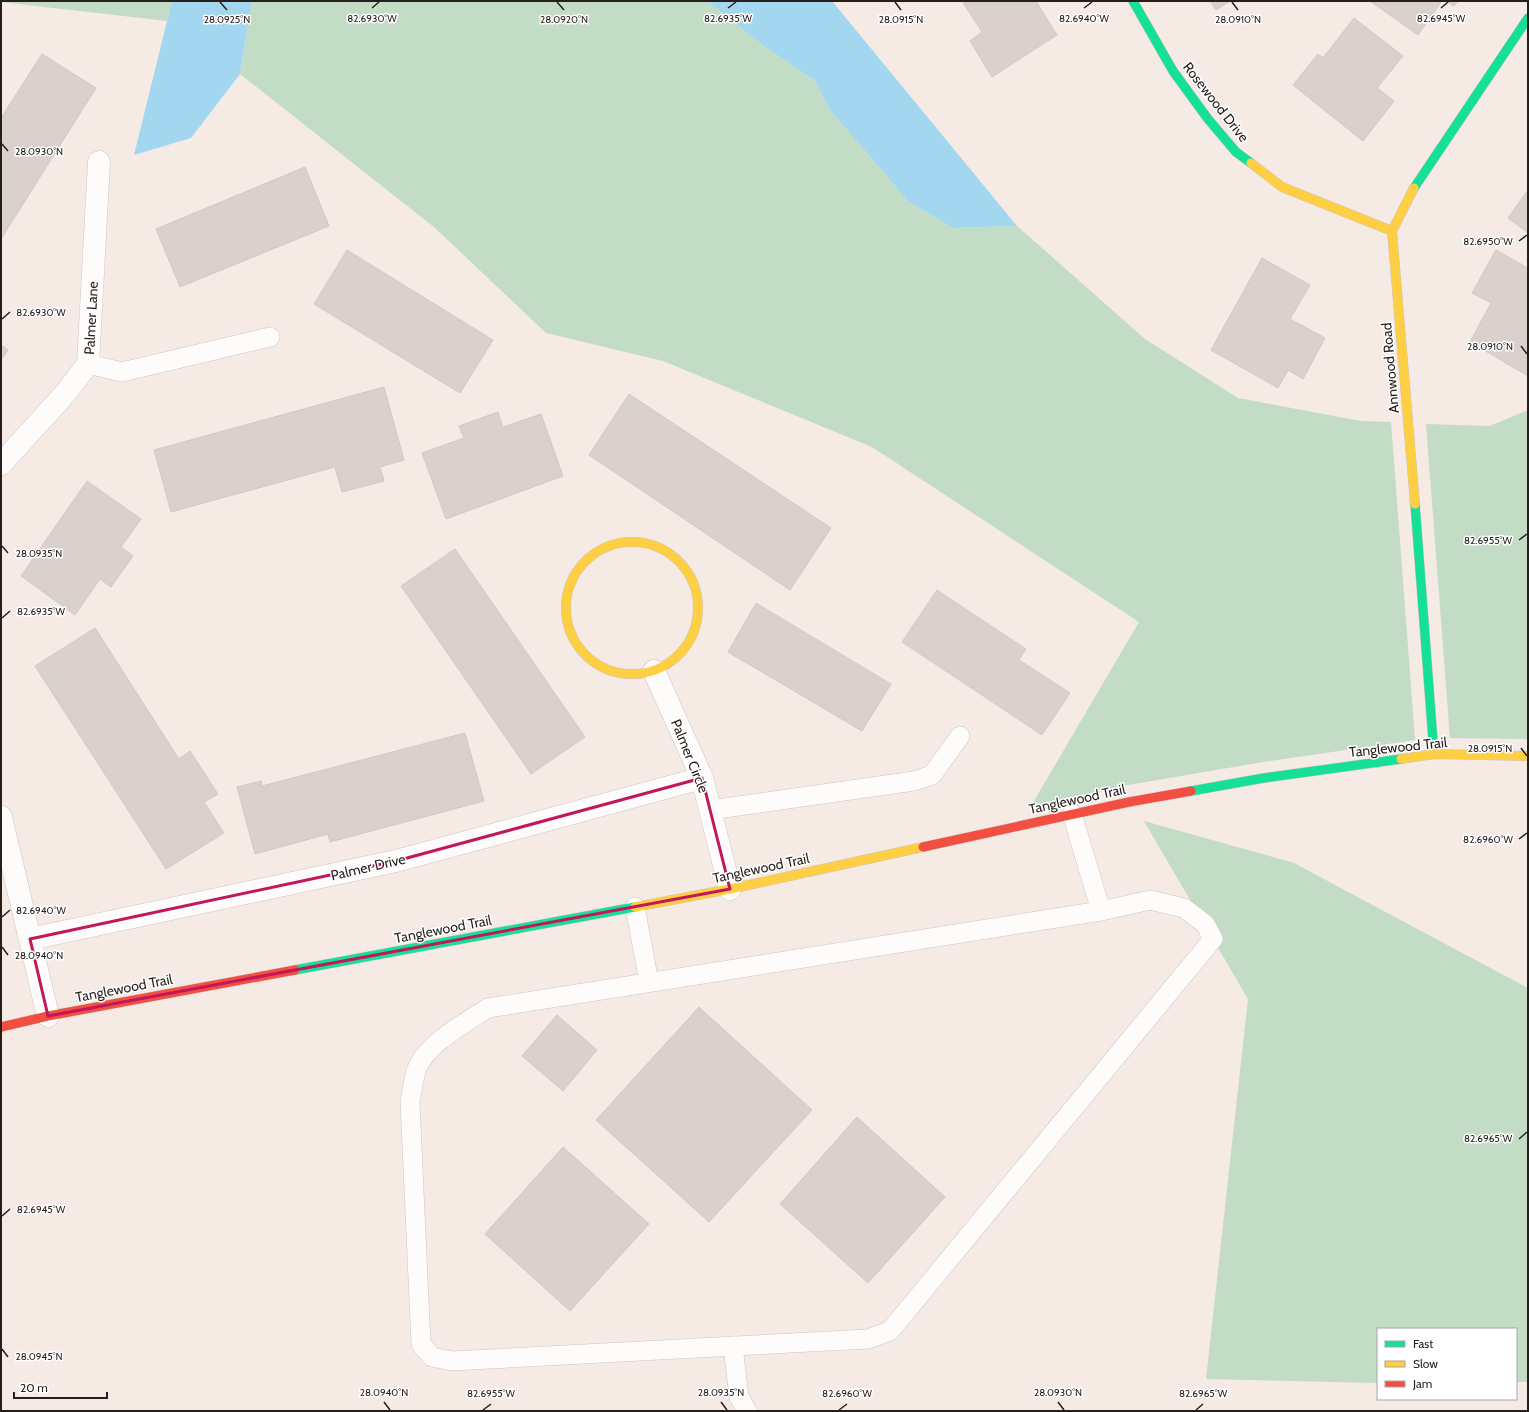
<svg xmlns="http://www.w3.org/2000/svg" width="1529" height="1412" font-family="Cabin,sans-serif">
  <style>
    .green { fill: #c2dcc6 }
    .water { fill: #a3d7ef }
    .building { fill: #dad1cd; stroke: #d2c9c6 }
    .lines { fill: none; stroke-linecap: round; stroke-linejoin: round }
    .lane-casing { stroke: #cec5c0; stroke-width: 20 }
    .street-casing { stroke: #cec5c0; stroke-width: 23 }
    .fast-casing { stroke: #cec5c0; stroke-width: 10 }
    .slow-casing { stroke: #cec5c0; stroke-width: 10 }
    .jam-casing { stroke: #cec5c0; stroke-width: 10 }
    .lane { stroke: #fefcfb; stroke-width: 19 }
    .street { stroke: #fefcfb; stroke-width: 22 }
    .fast { stroke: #16e098; stroke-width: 9 }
    .slow { stroke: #ffcf43; stroke-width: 9 }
    .jam { stroke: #f24e42; stroke-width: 9 }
    .marked { fill: none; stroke: #c2185b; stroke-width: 3; stroke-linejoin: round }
    .ticks { fill: none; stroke: #261e1b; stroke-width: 1.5 }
    .labels { text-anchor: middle; stroke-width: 3; stroke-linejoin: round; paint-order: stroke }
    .street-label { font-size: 14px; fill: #261e1b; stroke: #fff }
    .ticks-label { font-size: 10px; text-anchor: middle; fill: #261e1b; stroke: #fff; stroke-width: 3; stroke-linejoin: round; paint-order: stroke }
  </style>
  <rect width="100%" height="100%" fill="#f5eae4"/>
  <g class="green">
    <path d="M 1,1 L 172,1 L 167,21 L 1,2 Z"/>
    <path d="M 252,1 L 707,1 L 765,47 L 814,80 L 830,110 L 909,202 L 953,228 L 1017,226 L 1145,339 L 1238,398 L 1361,421 L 1391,422 L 1415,740 L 1263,762 L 1128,785 L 1031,806 L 1139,622 L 872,447 L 663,361 L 546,333 L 434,227 L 240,74 Z"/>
    <path d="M 1528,410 L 1528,739 L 1450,738 L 1426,424 L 1490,426 Z"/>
    <path d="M 1144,821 L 1294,863 L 1528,988 L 1528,1382 L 1516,1382 L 1516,1329 L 1378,1329 L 1378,1383 L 1206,1379 L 1248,999 Z"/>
  </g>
  <g class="water">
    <path d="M 172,1 L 252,1 L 240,74 L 191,138 L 134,155 Z"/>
    <path d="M 707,1 L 832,1 L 1017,226 L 953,228 L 909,202 L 830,110 L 814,80 L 765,47 Z"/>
  </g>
  <g class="building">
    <path d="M 962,1 L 1036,1 L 1057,35 L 992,77 L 970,41 L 982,32 Z"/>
    <path d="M 1210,1 L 1230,1 L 1216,10 Z"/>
    <path d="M 1370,1 L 1442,1 L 1418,35 Z"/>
    <path d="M 1447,1 L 1458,1 L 1454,6 Z"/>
    <path d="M 1354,18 L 1403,56 L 1377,88 L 1394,101 L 1363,141 L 1293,85 L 1318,54 L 1323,58 Z"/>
    <path d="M 42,54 L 96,88 L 1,239 L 1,118 Z"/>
    <path d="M 305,167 L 329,226 L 180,287 L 156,229 Z"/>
    <path d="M 1528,190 L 1528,233 L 1508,218 Z"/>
    <path d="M 347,250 L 493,340 L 460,393 L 314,304 Z"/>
    <path d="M 1496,250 L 1528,268 L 1528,376 L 1470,342 L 1491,303 L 1472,293 Z"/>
    <path d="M 1262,258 L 1310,285 L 1290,319 L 1325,338 L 1303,379 L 1288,370 L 1278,388 L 1211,350 Z"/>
    <path d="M 1,345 L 8,350 L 1,360 Z"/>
    <path d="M 384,387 L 404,460 L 380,467 L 384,481 L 342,492 L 335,467 L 171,512 L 154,450 Z"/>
    <path d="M 629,394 L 831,528 L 790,590 L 589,455 Z"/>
    <path d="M 498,412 L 503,427 L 541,414 L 563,476 L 446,519 L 422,453 L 464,438 L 459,426 Z"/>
    <path d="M 87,481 L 141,519 L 121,547 L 133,556 L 111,587 L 100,579 L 75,615 L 21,576 Z"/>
    <path d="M 455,549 L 585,737 L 531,774 L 401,586 Z"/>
    <path d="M 937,590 L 1026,649 L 1019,660 L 1070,693 L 1042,735 L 902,642 Z"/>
    <path d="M 756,603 L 891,684 L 862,731 L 728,652 Z"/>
    <path d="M 95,628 L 179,759 L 190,751 L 218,794 L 204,802 L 224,833 L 166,869 L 35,666 Z"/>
    <path d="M 465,733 L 484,801 L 330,842 L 328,834 L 255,854 L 237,787 L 261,781 L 262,786 Z"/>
    <path d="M 699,1007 L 812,1110 L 709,1222 L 596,1120 Z"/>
    <path d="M 557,1015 L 597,1050 L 563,1091 L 522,1056 Z"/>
    <path d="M 857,1117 L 945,1197 L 868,1283 L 780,1204 Z"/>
    <path d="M 563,1147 L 649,1224 L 570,1311 L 485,1234 Z"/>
  </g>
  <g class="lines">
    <defs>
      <g id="lane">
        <path d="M 88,364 L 122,372 L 270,337"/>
        <path d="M 710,810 L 914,781 L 932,775 L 960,736"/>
        <path d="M 1072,814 L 1101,911"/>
        <path d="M 1150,900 L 1184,908 L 1205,924 L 1213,939 L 890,1331 L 868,1339 L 452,1361 L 432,1357 L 421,1344 L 410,1102 C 412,1092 413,1081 416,1071 C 425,1044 465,1023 488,1008 L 1101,911 Z"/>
        <path d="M 635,907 L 649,982"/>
        <path d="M 733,1346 L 739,1397 L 747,1411"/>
      </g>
      <g id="street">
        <path d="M 1,464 L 64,395 L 88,364 L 99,162"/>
        <path d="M 654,671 L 702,778 L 730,889"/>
        <path d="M 1,817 L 48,1016"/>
        <path d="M 30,939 L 396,861 L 702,778"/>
      </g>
      <g id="fast">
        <path d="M 1133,1 L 1173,71 L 1208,119 L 1236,152 L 1251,163"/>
        <path d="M 1414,188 L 1528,18"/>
        <path d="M 1415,504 L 1434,754"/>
        <path d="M 1191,791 L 1264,778 L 1401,759"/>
        <path d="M 295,970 L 635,907"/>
      </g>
      <g id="slow">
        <path d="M 1251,163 L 1282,187 L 1392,231"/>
        <path d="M 1414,188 L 1392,231 L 1415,504"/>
        <circle cx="632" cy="608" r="66"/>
        <path d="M 1401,759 L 1434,754 L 1528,756"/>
        <path d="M 635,907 L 730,889 L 923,847"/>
      </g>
      <g id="jam">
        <path d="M 923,847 L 1129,802 L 1191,791"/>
        <path d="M 1,1027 L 48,1016 L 295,970"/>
      </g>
    </defs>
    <use href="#lane" class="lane-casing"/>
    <use href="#street" class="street-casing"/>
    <use href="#fast" class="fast-casing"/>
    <use href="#slow" class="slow-casing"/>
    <use href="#jam" class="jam-casing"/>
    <use href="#lane" class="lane"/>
    <use href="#street" class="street"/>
    <use href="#fast" class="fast"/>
    <use href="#slow" class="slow"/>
    <use href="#jam" class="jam"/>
  </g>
  <path class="marked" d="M 702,778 L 730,889 L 48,1016 L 30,939 L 396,861 Z"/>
  <path class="ticks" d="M 220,2 L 227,10M 557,2 L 564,10M 895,2 L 901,10M 1232,2 L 1238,10M 372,8 L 379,2M 728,8 L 736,2M 1084,8 L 1092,2M 1441,8 L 1448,2M 2,144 L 8,151M 1519,241 L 1527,235M 2,319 L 10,312M 1521,346 L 1527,354M 1519,540 L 1527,534M 2,546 L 8,553M 2,618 L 10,611M 1521,748 L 1527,756M 1519,839 L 1527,833M 2,917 L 10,910M 2,947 L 8,955M 1519,1139 L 1527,1132M 2,1216 L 10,1209M 2,1349 L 8,1357M 384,1402 L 390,1410M 721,1402 L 727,1410M 1058,1402 L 1064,1410M 483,1410 L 491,1404M 839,1410 L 847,1404M 1196,1410 L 1203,1404"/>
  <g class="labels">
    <g class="street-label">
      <text transform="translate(1216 102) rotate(52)" y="5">Rosewood Drive</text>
      <text transform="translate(91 318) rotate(-87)" y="5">Palmer Lane</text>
      <text transform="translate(1390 368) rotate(-95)" y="5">Annwood Road</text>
      <text transform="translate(1398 747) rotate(-6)" y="5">Tanglewood Trail</text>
      <text transform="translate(690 756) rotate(68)" y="5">Palmer Circle</text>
      <text transform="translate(1077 799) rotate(-12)" y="5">Tanglewood Trail</text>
      <text transform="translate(368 867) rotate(-13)" y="5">Palmer Drive</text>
      <text transform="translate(761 868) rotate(-12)" y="5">Tanglewood Trail</text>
      <text transform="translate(443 929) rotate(-11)" y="5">Tanglewood Trail</text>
      <text transform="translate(124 988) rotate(-11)" y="5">Tanglewood Trail</text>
    </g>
  </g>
  <g class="ticks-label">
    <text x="372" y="22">82.6930°W</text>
    <text x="728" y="22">82.6935°W</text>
    <text x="1084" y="22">82.6940°W</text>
    <text x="1441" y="22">82.6945°W</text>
    <text x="227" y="23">28.0925°N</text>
    <text x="564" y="23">28.0920°N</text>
    <text x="901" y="23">28.0915°N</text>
    <text x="1238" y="23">28.0910°N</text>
    <text x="39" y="155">28.0930°N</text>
    <text x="1488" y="245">82.6950°W</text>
    <text x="41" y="316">82.6930°W</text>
    <text x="1490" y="350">28.0910°N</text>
    <text x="1488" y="544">82.6955°W</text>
    <text x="39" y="557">28.0935°N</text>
    <text x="41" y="615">82.6935°W</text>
    <text x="1490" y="752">28.0915°N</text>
    <text x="1488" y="843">82.6960°W</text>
    <text x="41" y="914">82.6940°W</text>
    <text x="39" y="959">28.0940°N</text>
    <text x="1488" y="1142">82.6965°W</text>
    <text x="41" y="1213">82.6945°W</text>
    <text x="39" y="1360">28.0945°N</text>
    <text x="384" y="1396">28.0940°N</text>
    <text x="721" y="1396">28.0935°N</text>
    <text x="1058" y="1396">28.0930°N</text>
    <text x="491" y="1397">82.6955°W</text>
    <text x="847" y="1397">82.6960°W</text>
    <text x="1203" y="1397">82.6965°W</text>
  </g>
  <rect width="1529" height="1412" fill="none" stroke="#261e1b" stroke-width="4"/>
  <rect x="1377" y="1328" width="140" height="72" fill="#ffffff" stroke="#a8a5a4"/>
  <rect x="1385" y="1341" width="20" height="6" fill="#16e098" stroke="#a8a5a4"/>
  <text x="1413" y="1348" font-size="12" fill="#261e1b">Fast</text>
  <rect x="1385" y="1361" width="20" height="6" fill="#ffcf43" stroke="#a8a5a4"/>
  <text x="1413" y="1368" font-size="12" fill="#261e1b">Slow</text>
  <rect x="1385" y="1381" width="20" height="6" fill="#f24e42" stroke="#a8a5a4"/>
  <text x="1413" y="1388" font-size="12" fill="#261e1b">Jam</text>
  <path d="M14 1392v6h93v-6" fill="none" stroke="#261e1b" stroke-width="2"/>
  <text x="20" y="1392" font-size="12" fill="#261e1b" stroke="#ffffff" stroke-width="3" paint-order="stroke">20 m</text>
</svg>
